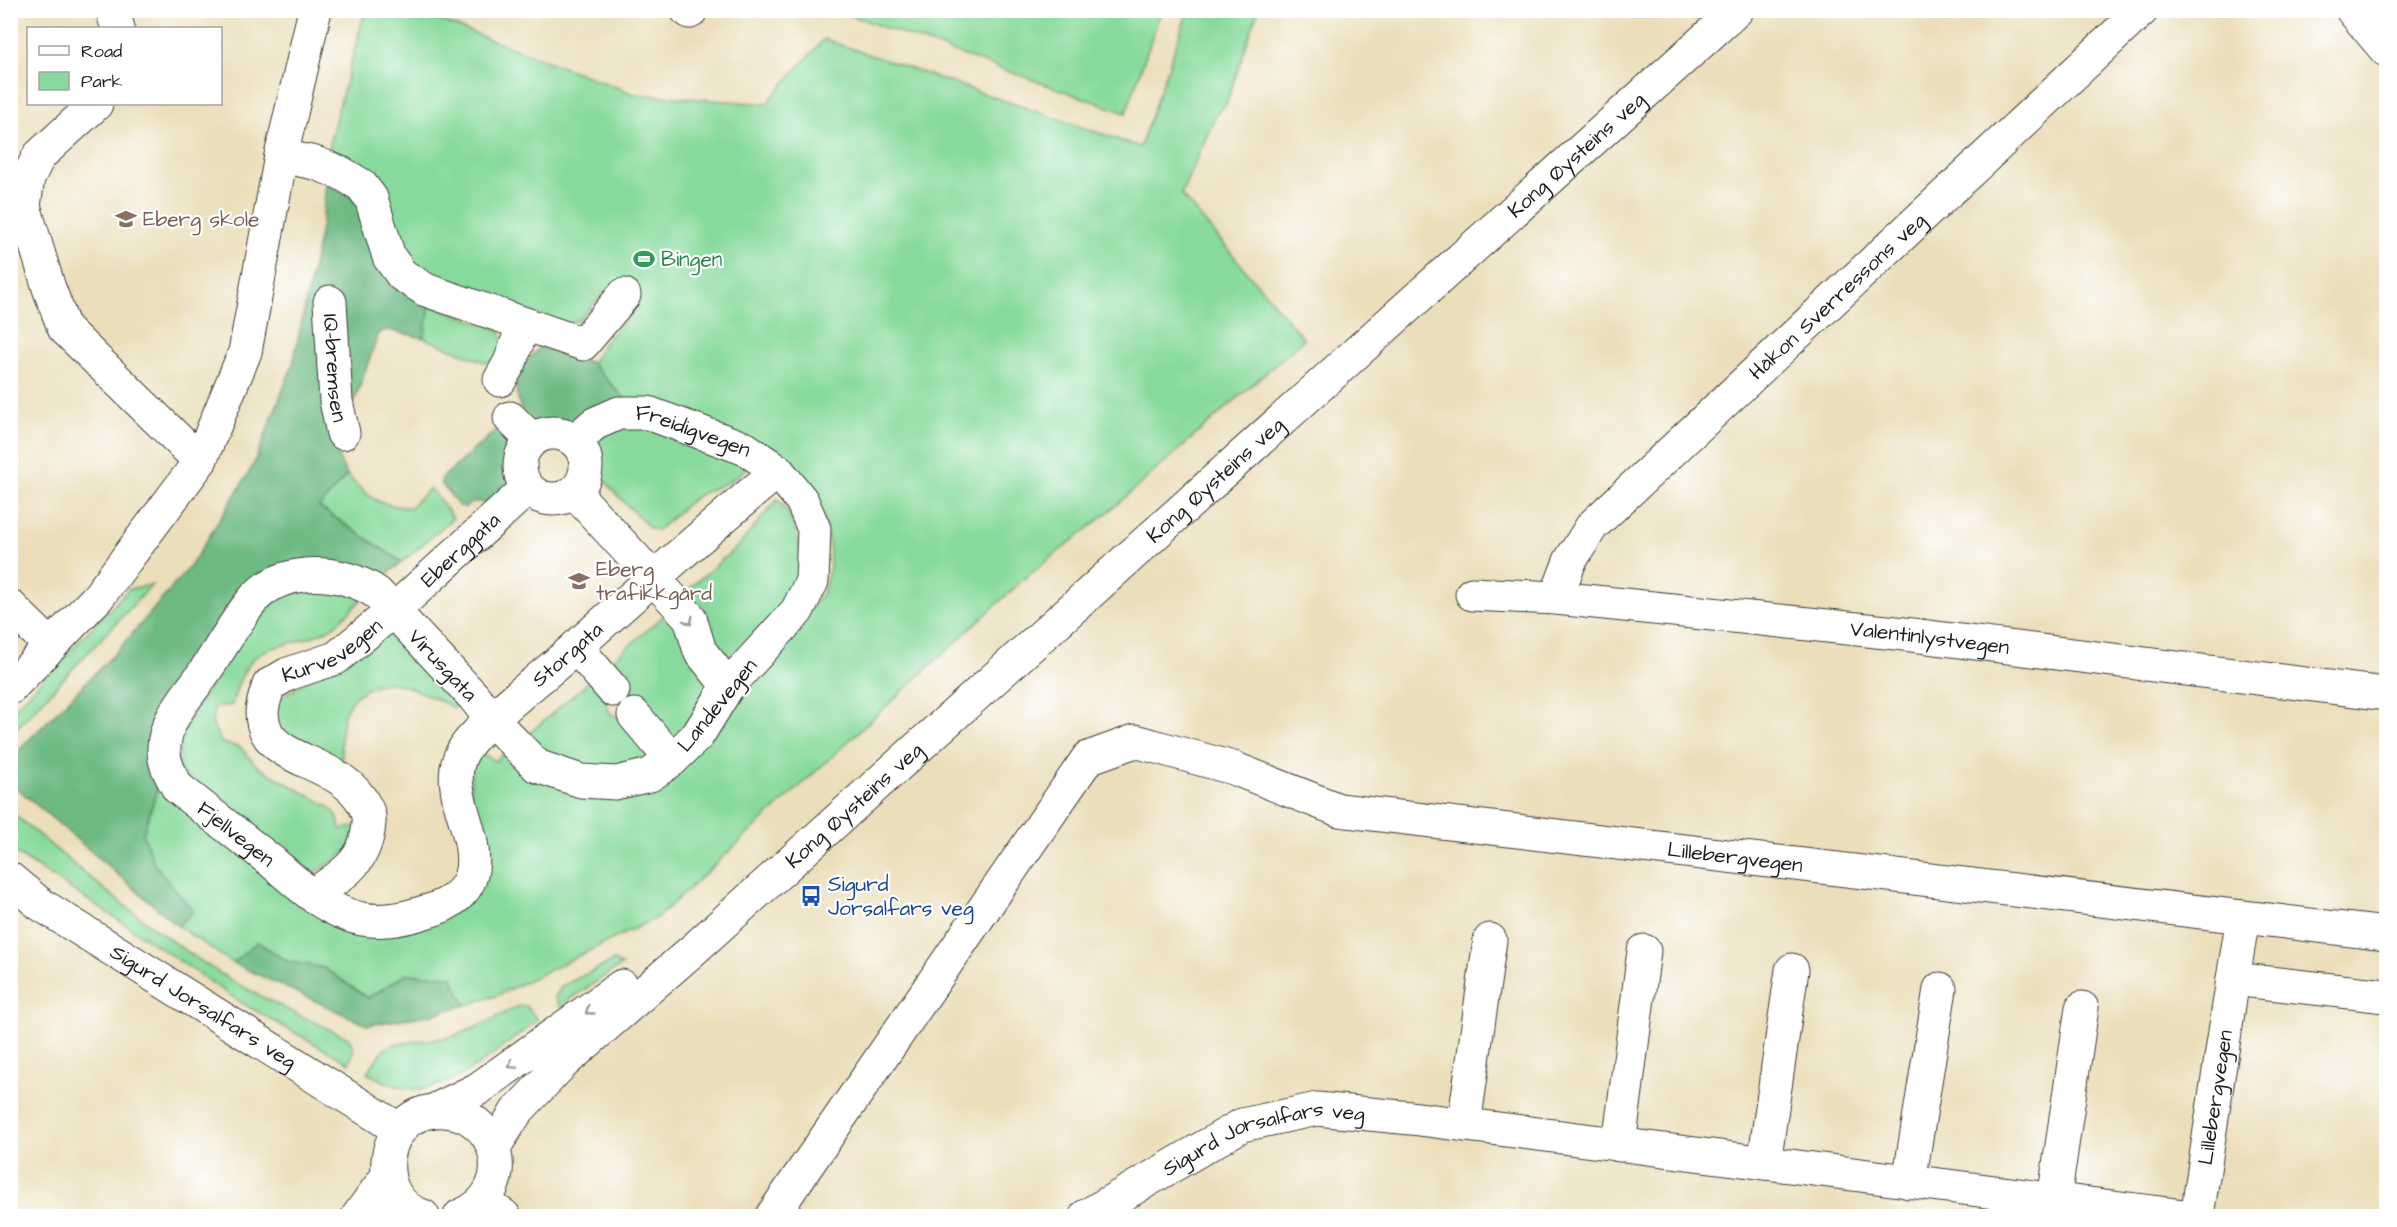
<svg xmlns="http://www.w3.org/2000/svg" width="2397" height="1227" font-family="'Architects Daughter',sans-serif">
  <style>
    .green { fill: #87da9b; stroke: #527b5c; stroke-width: 1.5 }
    .forest { fill: #6dba83; stroke: #446b50; stroke-width: 1.5 }
    .lines { fill: none; stroke-linecap: round; stroke-linejoin: round }
    .minor-casing { stroke: #3b3934; stroke-width: 35 }
    .major-casing { stroke: #3b3934; stroke-width: 35 }
    .minor { stroke: #fff; stroke-width: 33 }
    .major { stroke: #fff; stroke-width: 33 }
    .oneway { stroke: #999 }
    .labels { text-anchor: middle; stroke-width: 4.5; stroke-linejoin: round; paint-order: stroke }
    .street-label { font-size: 21px; fill: #1c1c1c; stroke: #fff }
    .education-label { font-size: 21px; fill: #785e54; stroke: #fff; text-anchor: start }
    .leisure-label { font-size: 21px; fill: #27864d; stroke: #fff; text-anchor: start }
    .transit-label { font-size: 21px; fill: #164399; stroke: #fff; text-anchor: start }
  </style>
  <rect width="100%" height="100%" fill="#fff"/>
  <filter id="ink" filterUnits="userSpaceOnUse"><feTurbulence type="fractalNoise" baseFrequency=".0167" numOctaves="2"/><feDisplacementMap in="SourceGraphic" scale="12" xChannelSelector="R" yChannelSelector="G"/><feConvolveMatrix kernelMatrix="1 2 1 2 8 2 1 2 1" color-interpolation-filters="sRGB"/></filter>
  <filter id="wash" filterUnits="userSpaceOnUse"><feTurbulence type="fractalNoise" baseFrequency=".008" numOctaves="4" result="noise"/><feDisplacementMap in="SourceGraphic" scale="24" xChannelSelector="R" yChannelSelector="G"/><feGaussianBlur stdDeviation="1.35" result="paint"/><feColorMatrix in="noise" values="0 0 0 0 0 0 0 0 0 0 0 0 0 0 0 0 0 1.4 0 .05"/><feComposite in="paint" operator="in"/></filter>
  <g filter="url(#wash)">
    <rect width="100%" height="100%" fill="#ebdeba"/>
    <g class="green">
      <path d="M 365,11 L 440,11 L 439,20 L 634,94 L 766,104 L 824,39 L 1140,147 L 1188,11 L 1258,11 L 1226,104 L 1216,115 L 1181,194 L 1304,339 L 1112,509 L 1024,579 L 658,917 L 498,995 L 466,1005 L 451,976 L 406,974 L 368,998 L 324,968 L 287,961 L 257,942 L 233,963 L 178,926 L 192,911 L 154,864 L 143,834 L 160,780 L 309,908 L 460,910 L 471,795 L 471,765 L 482,753 L 495,761 L 506,752 L 601,798 L 724,717 L 823,593 C 825,584 829,574 830,565 C 831,529 816,490 792,463 L 625,399 L 591,363 L 605,342 L 639,304 L 610,286 L 579,320 L 563,325 L 429,277 L 409,262 L 329,152 L 331,136 Z"/>
      <path d="M 838,11 L 1161,10 L 1161,11 L 1126,113 Z"/>
      <path d="M 430,305 L 498,329 L 505,343 L 497,361 L 487,363 L 424,338 Z"/>
      <path d="M 637,423 L 748,466 C 729,487 720,483 699,495 C 684,504 672,519 658,530 L 651,529 L 617,495 L 599,474 L 597,465 L 597,443 L 605,433 Z"/>
      <path d="M 347,475 C 368,497 378,507 410,507 L 429,489 L 433,491 L 453,518 L 402,562 L 318,507 Z"/>
      <path d="M 778,499 L 788,512 L 797,535 L 802,560 L 800,583 L 727,671 L 684,599 L 692,586 L 739,545 Z"/>
      <path d="M 152,585 L 11,734 L 11,712 L 129,589 Z"/>
      <path d="M 326,586 L 362,599 C 350,611 339,625 323,632 C 273,655 249,635 232,705 L 214,707 L 212,724 L 222,743 L 240,747 L 258,767 L 328,806 L 337,815 L 340,829 L 358,827 L 356,844 L 319,871 L 300,871 L 179,770 L 180,730 L 260,611 L 275,598 Z"/>
      <path d="M 673,608 L 718,683 L 670,745 L 640,705 L 636,693 L 603,668 Z"/>
      <path d="M 389,628 L 460,703 L 454,708 C 439,700 401,681 385,683 C 338,691 338,730 343,767 L 277,730 L 273,702 Z"/>
      <path d="M 592,679 L 607,701 L 607,708 L 612,715 L 625,719 L 650,756 L 612,769 L 564,764 L 524,738 Z"/>
      <path d="M 10,811 C 81,870 150,931 229,979 C 267,1001 308,1019 348,1038 C 356,1048 354,1052 349,1063 L 242,1003 L 126,925 L 11,850 Z"/>
      <path d="M 613,961 L 622,965 L 559,1006 L 555,997 L 562,986 Z"/>
      <path d="M 519,1006 L 526,1006 L 538,1020 C 502,1046 462,1087 415,1089 C 399,1089 381,1080 367,1073 L 383,1050 L 395,1044 L 450,1037 L 475,1028 Z"/>
    </g>
    <g class="forest">
      <path d="M 326,184 L 356,198 L 430,305 L 424,338 L 388,330 L 379,332 L 343,434 L 338,457 L 347,475 L 319,507 L 402,562 L 380,580 L 256,584 L 160,780 L 143,834 L 154,864 L 193,911 L 178,926 L 11,783 L 11,758 L 121,647 L 192,564 L 253,466 L 293,364 L 322,223 Z"/>
      <path d="M 540,347 L 564,352 L 591,363 L 625,399 L 575,425 L 559,420 L 539,424 L 524,418 C 511,383 513,373 540,347 Z"/>
      <path d="M 502,425 L 515,446 L 513,481 L 488,505 C 479,501 474,500 466,507 L 459,506 L 441,483 L 442,478 Z"/>
      <path d="M 257,942 L 287,961 L 324,968 L 368,998 L 406,974 L 451,976 L 466,1005 L 430,1015 L 367,1025 L 233,963 Z"/>
    </g>
  </g>
  <g filter="url(#ink)">
    <g class="lines">
      <defs>
        <g id="minor">
          <path d="M 112,10 L 118,28"/>
          <path d="M 687,10 L 690,12"/>
          <path d="M 2352,10 L 2386,50"/>
          <path d="M 96,104 L 39,156 L 28,178 L 24,206 L 49,288 L 64,328 L 200,461"/>
          <path d="M 281,156 L 315,163 L 341,173 L 361,185 L 371,198 L 389,257 L 402,275 L 426,290 L 583,344 L 624,295"/>
          <path id="s1" d="M 330,302 L 336,401 L 343,433"/>
          <path d="M 500,380 L 510,362 L 524,324"/>
          <path d="M 510,418 L 532,440"/>
          <circle cx="553" cy="466" r="33"/>
          <path id="s2" d="M 575,441 L 594,424 L 619,413 L 648,413 L 746,449 L 778,471 L 802,501 L 814,529 L 812,581 L 797,611 L 728,686 L 698,735 L 672,760 L 650,775 L 616,783 L 581,781 L 537,766 L 492,720 L 474,697 L 377,593 C 343,569 281,565 252,601 C 234,623 220,650 203,674 C 188,696 163,721 164,750 C 164,765 171,775 178,788 C 209,812 240,837 271,861 C 298,884 326,912 362,919 C 386,923 406,918 428,911 C 448,906 469,892 472,870 C 479,824 434,781 471,740 C 502,706 542,678 576,647 C 643,587 709,528 778,471"/>
          <path d="M 574,492 L 690,618 L 700,651 L 728,686"/>
          <path id="s3" d="M 1472,594 L 1556,598 L 1896,633 L 2386,694"/>
          <path id="s4" d="M 1556,598 L 1570,561 L 1592,526 L 2142,10"/>
          <path d="M 10,606 L 51,646"/>
          <path d="M 576,647 L 613,690"/>
          <path d="M 10,688 L 98,597 L 200,461 L 245,352 L 281,156 L 315,10"/>
          <path d="M 634,715 L 672,760"/>
          <path id="s5" d="M 10,879 L 40,904 L 400,1130"/>
          <path id="s6" d="M 313,895 C 343,874 366,863 369,823 C 370,816 368,812 365,806 C 343,763 283,763 267,733 C 258,715 263,703 269,685 L 288,674 L 336,658 L 393,611 L 528,488"/>
          <path d="M 2233,979 L 2243,917"/>
          <path d="M 1464,1125 L 1490,940"/>
          <path d="M 1619,1145 L 1644,951"/>
          <path d="M 1764,1163 L 1792,970"/>
          <path d="M 1909,1182 L 1940,989"/>
          <path d="M 2054,1200 L 2082,1008"/>
          <path d="M 484,1202 L 504,1216"/>
          <path id="s7" d="M 772,1216 L 1088,758 L 1135,741 L 1233,768 L 1339,810 L 2386,934"/>
          <path id="s8" d="M 1086,1216 L 1242,1125 L 1317,1109 L 1411,1118 L 2184,1216"/>
          <path id="s9" d="M 2197,1216 L 2233,979 L 2386,996"/>
        </g>
        <g id="major">
          <path d="M 433,1111 L 478,1089 L 622,986"/>
          <path id="s10" d="M 494,1147 L 517,1111 L 563,1063 L 693,950 L 1737,10"/>
          <path d="M 358,1216 L 388,1175"/>
          <path d="M 423,1216 C 370,1200 379,1115 435,1111 C 500,1107 521,1192 460,1216"/>
        </g>
      </defs>
      <use href="#minor" class="minor-casing"/>
      <use href="#major" class="major-casing"/>
      <use href="#minor" class="minor"/>
      <use href="#major" class="major"/>
    </g>
    <defs><path id="oneway-chevron" d="M-2-3.5L2.5 0L-2 3.5" fill="none" stroke-width="1.6" stroke-linecap="round" stroke-linejoin="round" transform="scale(1.5)"/></defs>
    <g class="oneway">
      <use href="#oneway-chevron" transform="translate(689 621) rotate(63)"/>
      <use href="#oneway-chevron" transform="translate(589 1011) rotate(144)"/>
      <use href="#oneway-chevron" transform="translate(512 1065) rotate(145)"/>
    </g>
  </g>
  <defs>
    <symbol id="school-bare" viewBox="-9 -9 18 18"><path d="M0-5L7-2L0 1L-7-2ZM-4 1L0 2.5L4 1V4Q0 6-4 4Z" fill="#8d6e63" stroke="#fff" stroke-width="2.5" paint-order="stroke"/></symbol>
    <symbol id="stadium-bare" viewBox="-9 -9 18 18"><path d="M0-5a6.5 5 0 1 0 0 10a6.5 5 0 1 0 0-10ZM-3.5-1.8h7v3.6h-7Z" fill="#2e9e5b" stroke="#fff" stroke-width="2.5" paint-order="stroke"/></symbol>
    <symbol id="bus-bare" viewBox="-9 -9 18 18"><path d="M-5-6H5V4H4V6H2V4H-2V6H-4V4H-5ZM-3.5-4V0h7V-4ZM-3.5 1.2v1.5H-2V1.2ZM2 1.2v1.5H3.5V1.2Z" fill="#1a4fb4" stroke="#fff" stroke-width="2.5" paint-order="stroke"/></symbol>
  </defs>
  <g fill-rule="evenodd">
    <use href="#school-bare" x="111" y="204" width="30" height="30"/>
    <use href="#stadium-bare" x="629" y="244" width="30" height="30"/>
    <use href="#school-bare" x="564" y="566" width="30" height="30"/>
    <use href="#bus-bare" x="796" y="881" width="30" height="30"/>
  </g>
  <g class="labels">
    <g class="street-label">
      <text dy="7" stroke="none"><textPath href="#s10" startOffset="1470">Kong Øysteins veg</textPath></text>
      <text dy="7" stroke="none"><textPath href="#s4" startOffset="417">Håkon Sverressons veg</textPath></text>
      <text dy="7" stroke="none"><textPath href="#s1" startOffset="66">IQ-bremsen</textPath></text>
      <text dy="7" stroke="none"><textPath href="#s2" startOffset="130">Freidigvegen</textPath></text>
      <text dy="7" stroke="none"><textPath href="#s10" startOffset="984">Kong Øysteins veg</textPath></text>
      <text dy="7" stroke="none"><textPath href="#s6" startOffset="525">Eberggata</textPath></text>
      <text dy="7" stroke="none"><textPath href="#s3" startOffset="460">Valentinlystvegen</textPath></text>
      <text dy="7" stroke="none"><textPath href="#s6" startOffset="360">Kurvevegen</textPath></text>
      <text dy="7" stroke="none"><textPath href="#s2" startOffset="1929">Storgata</textPath></text>
      <text transform="translate(443 665) rotate(47)" y="7">Virusgata</text>
      <text transform="translate(717 705) rotate(-51)" y="7">Landevegen</text>
      <text dy="7" stroke="none"><textPath href="#s10" startOffset="498">Kong Øysteins veg</textPath></text>
      <text dy="7" stroke="none"><textPath href="#s2" startOffset="1380">Fjellvegen</textPath></text>
      <text dy="7" stroke="none"><textPath href="#s7" startOffset="1221">Lillebergvegen</textPath></text>
      <text dy="7" stroke="none"><textPath href="#s5" startOffset="232">Sigurd Jorsalfars veg</textPath></text>
      <text dy="7" stroke="none"><textPath href="#s9" startOffset="120">Lillebergvegen</textPath></text>
      <text dy="7" stroke="none"><textPath href="#s8" startOffset="198">Sigurd Jorsalfars veg</textPath></text>
    </g>
    <g class="education-label">
      <text x="143" y="226">Eberg skole</text>
      <text x="596" y="576">Eberg<tspan x="596" dy="24">trafikkgård</tspan></text>
    </g>
    <g class="leisure-label">
      <text x="661" y="266">Bingen</text>
    </g>
    <g class="transit-label">
      <text x="828" y="891">Sigurd<tspan x="828" dy="24">Jorsalfars veg</tspan></text>
    </g>
  </g>
  <rect width="2397" height="1227" fill="none" stroke="#fff" stroke-width="36"/>
  <rect x="27" y="27" width="195" height="78" fill="#ffffff" stroke="#a4a4a4" stroke-width="1.5"/>
  <rect x="39" y="46" width="30" height="9" fill="#ffffff" stroke="#a4a4a4" stroke-width="1.5"/>
  <text x="81" y="57" font-size="18" fill="#1c1c1c">Road</text>
  <rect x="39" y="72" width="30" height="18" fill="#87da9b" stroke="#a4a4a4" stroke-width="1.5"/>
  <text x="81" y="87" font-size="18" fill="#1c1c1c">Park</text>
</svg>
